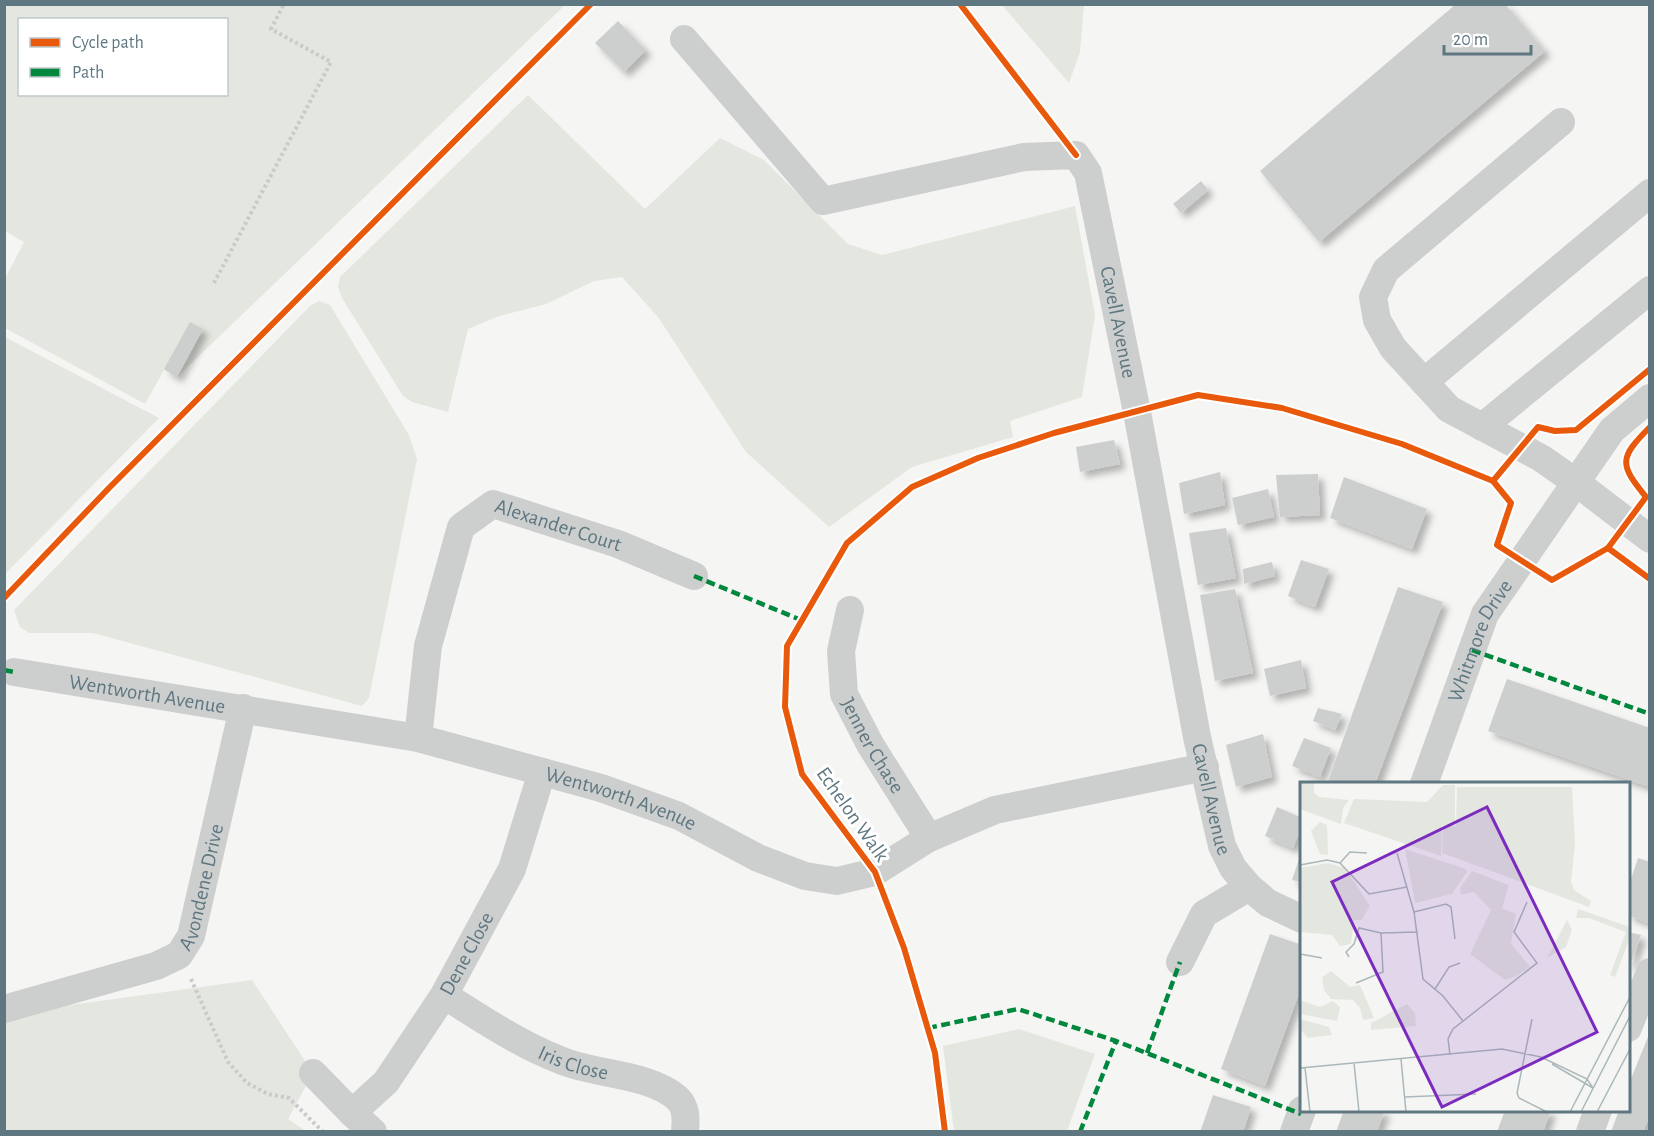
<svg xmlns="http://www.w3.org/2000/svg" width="1654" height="1136" font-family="'Alegreya Sans',sans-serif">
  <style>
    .green { fill: #e4e7e0; fill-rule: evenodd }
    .building { fill: #cdcfcf; filter: url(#shadow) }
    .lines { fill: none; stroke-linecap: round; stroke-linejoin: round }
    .path { stroke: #cacacb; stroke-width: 4; stroke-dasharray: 3 3; stroke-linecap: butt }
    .minor { stroke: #cdcece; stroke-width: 28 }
    .quiet { stroke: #00873e; stroke-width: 4.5; stroke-dasharray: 9 4.5; stroke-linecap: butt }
    .cycleway-casing { stroke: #fff; stroke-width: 10 }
    .cycleway { stroke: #e8590c; stroke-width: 6 }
    .labels { text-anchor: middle; stroke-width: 6; stroke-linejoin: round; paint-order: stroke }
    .street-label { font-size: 21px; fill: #5e7780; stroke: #fff }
    .inset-road { fill: none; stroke: #abb8bb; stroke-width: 1.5 }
    .view { fill: #7b2cbf; fill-opacity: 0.15; stroke: #7b2cbf; stroke-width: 3 }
    .inset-edge { fill: none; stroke: #5e7780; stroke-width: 3 }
  </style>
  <defs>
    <filter id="shadow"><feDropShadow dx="5.5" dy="5.5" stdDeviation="3" flood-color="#0004"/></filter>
  </defs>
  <rect width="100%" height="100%" fill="#f5f5f3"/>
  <g class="green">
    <path d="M 5,5 L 565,5 L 177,377 L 164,370 L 145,404 L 5,328 L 5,279 L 24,242 L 5,231 ZM 20,20 L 226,20 L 226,94 L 20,94 Z"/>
    <path d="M 1002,5 L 1084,5 L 1080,52 L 1069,83 Z"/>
    <path d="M 528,95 L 645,209 L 720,138 L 764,160 L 848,244 L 882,255 L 1075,206 L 1095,315 L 1082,397 L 1010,421 L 1013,437 L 912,467 L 829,527 L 746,452 L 658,317 L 622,277 L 594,281 L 546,304 L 499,316 L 468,329 L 448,412 L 412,402 L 403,396 L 342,298 L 338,287 L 340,277 Z"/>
    <path d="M 319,301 L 330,305 L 409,435 L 417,459 L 369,698 L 362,706 L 93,633 L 29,633 L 20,627 L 14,610 L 310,306 Z"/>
    <path d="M 5,337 L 159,418 L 5,574 Z"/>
    <path d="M 252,980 L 313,1073 L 288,1119 L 306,1131 L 5,1132 L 5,1014 Z"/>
    <path d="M 1019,1029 L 1095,1054 L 1067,1131 L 954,1131 L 943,1046 Z"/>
  </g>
  <g class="building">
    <path d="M 1456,4 L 1505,4 L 1545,51 L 1319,242 L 1260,171 Z"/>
    <path d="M 618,21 L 646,50 L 624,72 L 595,43 Z"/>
    <path d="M 1201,181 L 1208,190 L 1181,213 L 1173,204 Z"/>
    <path d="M 190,322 L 203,329 L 177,377 L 164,369 Z"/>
    <path d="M 1114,440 L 1120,464 L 1080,472 L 1076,447 Z"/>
    <path d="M 1220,472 L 1225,505 L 1184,514 L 1179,483 Z"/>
    <path d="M 1318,474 L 1320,515 L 1280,517 L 1276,475 Z"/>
    <path d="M 1344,477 L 1427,509 L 1412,549 L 1330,518 Z"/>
    <path d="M 1268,489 L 1274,517 L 1238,525 L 1232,498 Z"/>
    <path d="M 1226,528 L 1236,578 L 1198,585 L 1189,533 Z"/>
    <path d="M 1301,560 L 1329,569 L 1315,607 L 1288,596 Z"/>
    <path d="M 1272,562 L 1275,576 L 1244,584 L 1243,569 Z"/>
    <path d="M 1398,587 L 1443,602 L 1375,784 L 1327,784 Z"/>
    <path d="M 1235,589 L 1253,673 L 1215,681 L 1200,595 Z"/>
    <path d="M 1301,660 L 1306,688 L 1270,696 L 1264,669 Z"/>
    <path d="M 1507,679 L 1650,728 L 1650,787 L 1488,731 Z"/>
    <path d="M 1318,708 L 1342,714 L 1335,730 L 1313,721 Z"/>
    <path d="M 1263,734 L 1272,777 L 1236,787 L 1226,745 Z"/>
    <path d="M 1304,738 L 1331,748 L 1320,777 L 1292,766 Z"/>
    <path d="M 1277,807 L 1302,818 L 1302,826 L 1293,848 L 1265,836 Z"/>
    <path d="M 1301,853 L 1302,853 L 1302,882 L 1292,880 Z"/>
    <path d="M 1638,858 L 1650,862 L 1648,923 L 1628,915 L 1628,888 Z"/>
    <path d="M 1628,932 L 1641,935 L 1629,969 L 1628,969 Z"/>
    <path d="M 1270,934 L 1302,945 L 1302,985 L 1265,1086 L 1221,1069 Z"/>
    <path d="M 1650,1032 L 1650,1115 L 1643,1132 L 1611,1132 L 1619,1110 L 1628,1110 L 1628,1086 Z"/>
    <path d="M 1213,1095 L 1251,1107 L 1243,1132 L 1200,1132 Z"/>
    <path d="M 1344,1110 L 1385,1110 L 1377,1132 L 1336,1132 Z"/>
    <path d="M 1505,1110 L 1551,1110 L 1543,1132 L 1497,1132 Z"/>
  </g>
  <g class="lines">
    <g class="path">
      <path d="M 214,283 L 331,62 L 271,29 L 284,4"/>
      <path d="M 191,979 L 228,1062 L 247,1083 L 268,1094 L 289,1098 L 323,1132"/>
    </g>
    <g class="minor">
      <path id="s1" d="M 684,39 L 823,201 L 1024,157 L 1076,155 L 1088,173 L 1137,412 L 1197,737 L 1222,846 L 1233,868 L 1249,887 L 1268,903 L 1302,919"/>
      <path d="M 1561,122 L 1386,270 L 1373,297 L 1377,320 L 1393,348 L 1449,409 L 1541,458 L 1577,483 L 1650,539"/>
      <path d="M 1424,382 L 1650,193"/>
      <path d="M 1482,427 L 1650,290"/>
      <path id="s2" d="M 850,610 L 841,651 L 844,694 L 871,746 L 929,838"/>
      <path id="s3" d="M 14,672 L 418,738 L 601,788 L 679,816 L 758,858 L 805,876 L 837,881 L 875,872 L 929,838 L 995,810 L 1205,767"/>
      <path id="s4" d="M 418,738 L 428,646 L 461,527 L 493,504 L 618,544 L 694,576"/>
      <path id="s5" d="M 1424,784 L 1485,614 L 1612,430 L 1650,398"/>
      <path d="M 1180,962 L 1204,914 L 1249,887"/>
      <path id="s6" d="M 444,995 C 482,1019 519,1044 560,1060 C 594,1075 648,1073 677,1098 C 687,1107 686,1120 685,1132"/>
      <path id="s7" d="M 4,1009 L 156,966 L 179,955 L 191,936 L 243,708"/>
      <path d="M 1628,1028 L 1650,972"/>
      <path d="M 313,1073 L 352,1113"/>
      <path id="s8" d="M 373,1132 L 352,1113 L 386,1082 L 444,995 L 512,869 L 542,772"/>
      <path d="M 1294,1132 L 1302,1110"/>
      <path d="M 1590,1132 L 1598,1110"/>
    </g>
    <g class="quiet">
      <path d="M 694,576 L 801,620"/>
      <path d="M 1472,650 L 1650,714"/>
      <path d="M 4,670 L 14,672"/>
      <path d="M 928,1028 L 1018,1009 L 1116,1041 L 1301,1114"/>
      <path d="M 1147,1053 L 1180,962"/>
      <path d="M 1080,1132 L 1116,1041"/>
    </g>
    <defs>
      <g id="cycleway">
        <path d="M 960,4 L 1076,155"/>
        <path d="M 1650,427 C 1619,458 1619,464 1646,497 L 1608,548 L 1650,579"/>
        <path d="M 1493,481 L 1538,427 L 1555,431 L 1576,430 L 1650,369"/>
        <path d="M 4,598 L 108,489 L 591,4"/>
        <path d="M 945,1132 L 935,1053 L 904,948 L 875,872 L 802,774 L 785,707 L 787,646 L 847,543 L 912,487 L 978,458 L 1054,433 L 1198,395 L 1282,408 L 1402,444 L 1493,481 L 1511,503 L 1497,545 L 1552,580 L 1608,548"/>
      </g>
    </defs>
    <use href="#cycleway" class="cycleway-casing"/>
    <use href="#cycleway" class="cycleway"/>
  </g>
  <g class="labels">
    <g class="street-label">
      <text dy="7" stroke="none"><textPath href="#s1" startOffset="645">Cavell Avenue</textPath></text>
      <text dy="7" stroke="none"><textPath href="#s4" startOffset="324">Alexander Court</textPath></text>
      <text dy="7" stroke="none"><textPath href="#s5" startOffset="154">Whitmore Drive</textPath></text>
      <text dy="7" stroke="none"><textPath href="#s3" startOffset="135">Wentworth Avenue</textPath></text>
      <text dy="7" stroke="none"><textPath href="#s2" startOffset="144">Jenner Chase</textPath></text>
      <text dy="7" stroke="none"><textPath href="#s1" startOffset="1131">Cavell Avenue</textPath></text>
      <text dy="7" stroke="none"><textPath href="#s3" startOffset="621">Wentworth Avenue</textPath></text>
      <text transform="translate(853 814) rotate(55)" y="7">Echelon Walk</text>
      <text dy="7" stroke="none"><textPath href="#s7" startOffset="256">Avondene Drive</textPath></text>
      <text dy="7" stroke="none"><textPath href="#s8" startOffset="226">Dene Close</textPath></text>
      <text dy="7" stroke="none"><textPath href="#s6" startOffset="147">Iris Close</textPath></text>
    </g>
  </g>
  <g transform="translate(1300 782)">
    <rect width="330" height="330" fill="#f5f5f3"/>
    <path d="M 0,0 L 14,0 L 14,11 L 19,15 L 49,18 L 43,26 L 41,42 L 0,27 ZM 143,3 L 155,3 L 155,43 L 142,43 L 141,74 L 44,41 L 54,17 L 127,20 ZM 157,5 L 272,5 L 275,62 L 271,100 L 274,108 L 291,119 L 289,125 L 142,71 L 143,43 L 156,44 ZM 20,40 L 27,43 L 28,73 L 20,72 L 11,49 ZM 105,67 L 166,87 L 167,90 L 152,112 L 115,121 ZM 28,81 L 45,86 L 70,124 L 62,138 L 54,138 L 51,162 L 40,164 L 32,153 L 0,150 L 0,86 ZM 172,89 L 209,103 L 202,126 L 216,132 L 211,161 L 230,185 L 217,194 L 205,198 L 170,172 L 191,128 L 174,110 L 161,113 L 160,106 ZM 278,127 L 330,145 L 330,156 L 315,195 L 310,193 L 326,150 L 289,136 L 276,136 ZM 267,138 L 272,148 L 266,165 L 247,176 ZM 31,189 L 50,205 L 60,203 L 74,236 L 63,238 L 60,226 L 53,218 L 31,217 L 24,208 L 22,195 ZM 0,218 L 20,225 L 33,219 L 40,225 L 37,239 L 0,232 ZM 107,222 L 115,231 L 116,244 L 71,248 L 71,241 ZM 0,237 L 29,245 L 32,253 L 8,256 L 0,247 Z" fill="#e4e7e0"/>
    <path class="inset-road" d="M 212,0 L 277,0M 97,71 L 114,130 L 123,197 L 143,214 L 163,239M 40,81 L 50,70 L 67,71M 0,83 L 27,78 L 40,81 L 69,112 L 107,105M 114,130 L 146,122 L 151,125 L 155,157M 0,172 L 22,176M 49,175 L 46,170 L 54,162 L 59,146 L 81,151 L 118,150M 56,201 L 83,190 L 81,151M 135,207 L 149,185 L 160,181M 232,237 L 217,311 L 219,316 L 247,330M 150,273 L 148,257 L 153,247 L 237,181 L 214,150 L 227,120M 101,277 L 106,330M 54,281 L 59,330M 252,282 L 293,306M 0,286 L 202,267 L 241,275 L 287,297 L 293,306M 5,286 L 10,330M 105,315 L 176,312M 270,330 L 330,215M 281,330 L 330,234M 297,330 L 330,267"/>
    <path class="view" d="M 187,25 L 297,250 L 142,325 L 32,100 Z"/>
    <rect width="330" height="330" class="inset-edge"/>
  </g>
  <rect width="1654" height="1136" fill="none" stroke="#5e7780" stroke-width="12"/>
  <rect x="18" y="18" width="210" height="78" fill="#ffffff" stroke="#bfc9cc" stroke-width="1.5"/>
  <rect x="30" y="38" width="30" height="9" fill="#e8590c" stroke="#bfc9cc" stroke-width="1.5"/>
  <text x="72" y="48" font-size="18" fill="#5e7780">Cycle path</text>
  <rect x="30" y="68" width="30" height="9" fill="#00873e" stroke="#bfc9cc" stroke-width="1.5"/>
  <text x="72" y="78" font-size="18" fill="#5e7780">Path</text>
  <path d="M1444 45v9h87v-9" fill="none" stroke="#5e7780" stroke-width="3"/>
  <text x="1453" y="45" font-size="18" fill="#5e7780" stroke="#ffffff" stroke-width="4.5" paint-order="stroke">20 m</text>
</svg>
